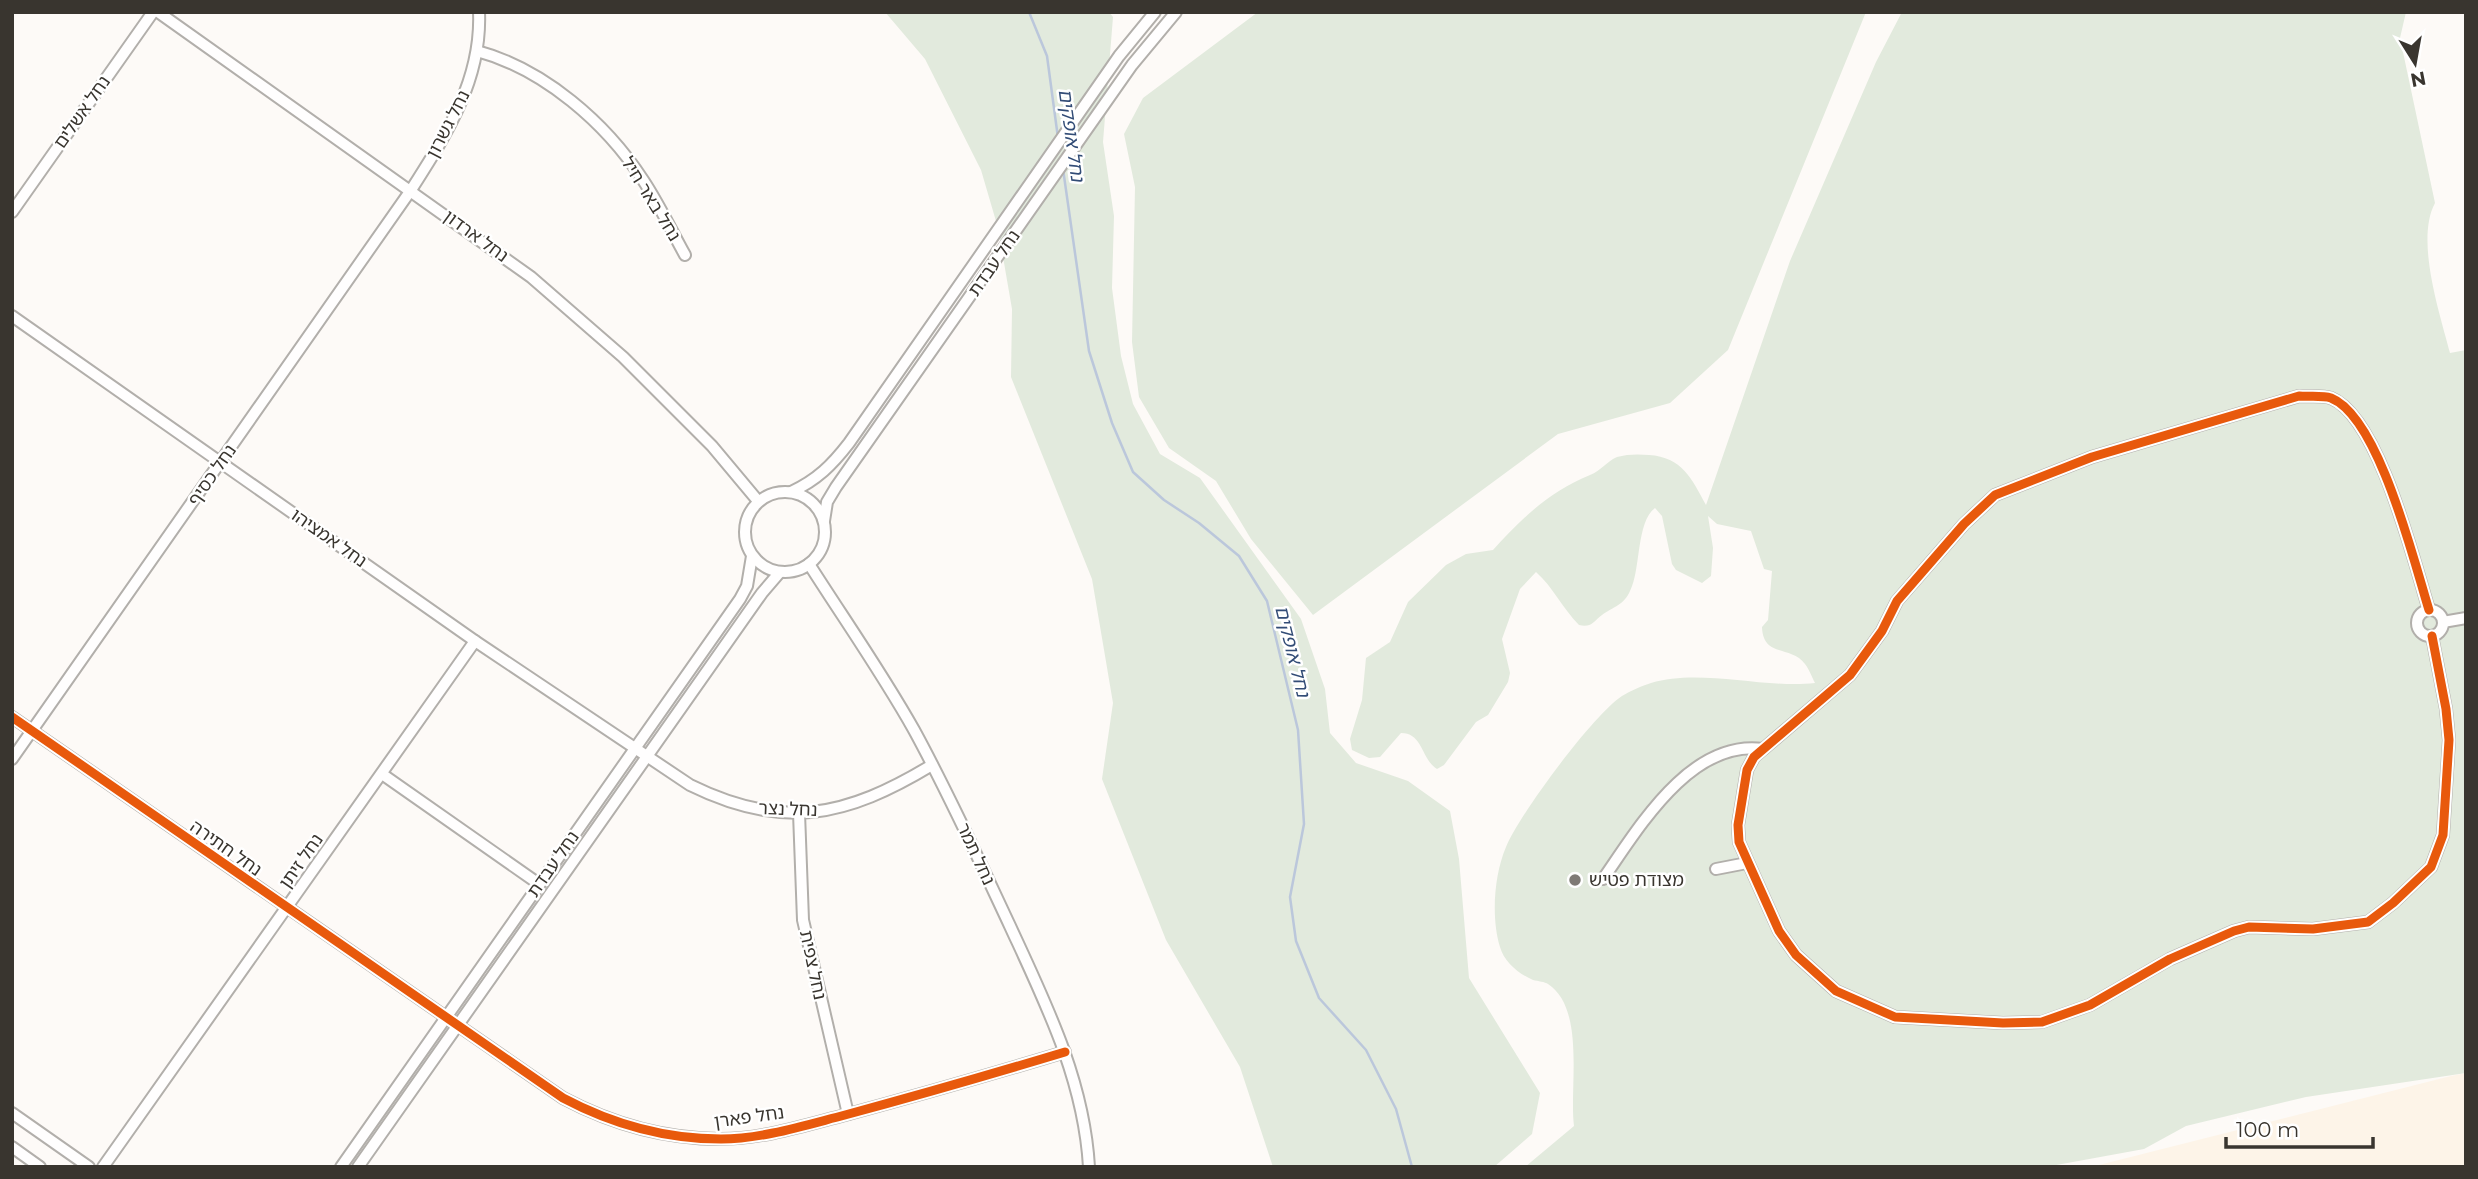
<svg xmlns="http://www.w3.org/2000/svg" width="2478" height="1179" font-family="Montserrat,'Noto Sans Hebrew',sans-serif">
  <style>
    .industrial { fill: #fdf4e8 }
    .green { fill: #e2eadd }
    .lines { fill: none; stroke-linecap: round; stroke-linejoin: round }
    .stream { stroke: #bbc7db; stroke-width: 2.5 }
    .minor-casing { stroke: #b2afab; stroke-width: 14 }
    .minor { stroke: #fffefe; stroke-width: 10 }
    .cycleway-casing { stroke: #fff; stroke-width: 13 }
    .cycleway { stroke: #e8590c; stroke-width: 9 }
    .poi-dot { fill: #7e7a75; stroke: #fff; stroke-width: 2.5 }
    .labels { text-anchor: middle; stroke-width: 5; stroke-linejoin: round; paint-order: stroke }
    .street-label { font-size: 18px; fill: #39352f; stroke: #fff }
    .poi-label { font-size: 18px; fill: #39352f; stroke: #fff; text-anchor: start }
    .water-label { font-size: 19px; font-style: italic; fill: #324c76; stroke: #fff }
  </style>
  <rect width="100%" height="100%" fill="#fdfaf7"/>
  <path class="industrial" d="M 2466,1073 L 2466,1167 L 2091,1167 L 2451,1076 Z"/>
  <g class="green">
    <path d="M 885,12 L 1109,12 L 1113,17 L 1103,142 L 1114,216 L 1112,288 L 1121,356 L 1133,404 L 1160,454 L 1200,478 L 1301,619 L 1325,689 L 1330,733 L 1356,763 L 1408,781 L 1450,811 L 1459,859 L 1469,978 L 1540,1093 L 1532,1134 L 1494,1167 L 1273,1167 L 1240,1067 L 1166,940 L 1102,779 L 1113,703 L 1092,579 L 1011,377 L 1012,309 L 998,228 L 981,170 L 925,59 Z"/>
    <path d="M 1258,12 L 1866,12 L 1728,350 L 1670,403 L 1558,434 L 1313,615 L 1251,539 L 1216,481 L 1169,448 L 1139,397 L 1132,342 L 1135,187 L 1124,134 L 1143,98 Z"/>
    <path d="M 1902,12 L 2406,12 L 2400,38 L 2435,203 C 2415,240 2440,314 2450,353 L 2466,350 L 2466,1073 L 2306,1097 L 2186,1126 L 2144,1149 L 2051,1166 L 1525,1167 L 1574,1126 C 1569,1088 1586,1009 1548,984 C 1545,982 1538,981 1533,980 C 1519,974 1504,962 1500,947 C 1491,918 1494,875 1506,847 C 1519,815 1593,715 1622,696 C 1630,691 1642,686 1651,683 C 1700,668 1765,689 1815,683 C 1812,677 1809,669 1805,664 C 1791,645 1763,658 1762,627 L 1768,620 L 1772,571 L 1764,569 L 1751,531 L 1717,524 L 1708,516 L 1713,548 L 1711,576 L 1702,583 L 1676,570 L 1672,564 L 1662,516 L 1655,508 C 1636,522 1641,570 1630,591 C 1624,605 1613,607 1602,615 C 1593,622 1591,628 1579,625 C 1563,609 1553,587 1536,572 L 1520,589 L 1502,639 L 1510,673 L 1508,682 L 1488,715 L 1476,722 L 1444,765 L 1437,769 C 1421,759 1423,733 1401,733 L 1380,757 L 1369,758 L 1352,750 L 1350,739 L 1362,700 L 1366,658 L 1390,642 L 1408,602 L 1446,565 L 1466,554 L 1493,550 C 1522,518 1550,491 1590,475 C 1601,471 1607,461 1617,457 C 1627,454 1639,454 1649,455 C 1682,457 1692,479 1706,505 L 1790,261 L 1876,62 Z"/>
  </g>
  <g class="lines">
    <g class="stream">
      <path d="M 1029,12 L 1047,56 L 1058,138"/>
      <path d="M 1063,169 L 1089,351 L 1112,423 L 1133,472 L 1164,500 L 1199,523 L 1239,556 L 1267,601 L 1298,730 L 1304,824 L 1290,897 L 1296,941 L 1319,998 L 1366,1050 L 1396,1109 L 1412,1167"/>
    </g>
    <defs>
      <g id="minor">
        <path d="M 158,12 L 531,277 L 623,357 L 712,446 L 758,501"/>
        <path d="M 477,51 C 544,69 606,123 643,180 C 659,204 671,230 685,255"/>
        <path d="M 12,212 L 153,12"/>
        <path d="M 12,316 L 475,641 L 690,785 C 783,831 846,817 932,765"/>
        <circle cx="785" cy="532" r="40"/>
        <path d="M 791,492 C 817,480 832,465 849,443 L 1119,56 L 1155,12"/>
        <path d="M 824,521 L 827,502 L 836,487 L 1132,65 L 1176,12"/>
        <path d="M 809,564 C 844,619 882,673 914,730 C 949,794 979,860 1010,926 C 1046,1004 1084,1080 1089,1167"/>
        <circle cx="2430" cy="623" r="13"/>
        <path d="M 2429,610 C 2414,562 2379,417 2331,398 C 2322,395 2308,397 2299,396 L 2092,457 L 1995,495 L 1964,524 L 1897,601 L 1882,631 L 1850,675 L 1754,757 L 1747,770 L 1738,825 L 1739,842 L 1779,931 L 1796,955 L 1836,991 L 1895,1017 L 2003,1023 L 2042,1022 L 2090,1005 L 2170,959 L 2234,931 L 2249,927 L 2313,929 L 2368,922 L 2393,903 L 2431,867 L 2443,835 L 2449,740 L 2446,709 L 2432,636"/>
        <path d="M 2443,622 L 2466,618"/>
        <path d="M 12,717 L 563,1098 C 612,1124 665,1139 721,1139 C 762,1139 806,1125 845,1115 C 919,1095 992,1074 1065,1052"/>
        <path d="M 12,759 L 411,190 C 446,135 482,80 479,12"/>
        <path d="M 382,774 L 539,884"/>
        <path d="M 799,813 L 803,920 L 848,1114"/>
        <path d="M 1716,869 L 1747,863"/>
        <path d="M 1603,879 C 1638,829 1690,739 1763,749"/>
        <path d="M 12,1113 L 89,1167"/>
        <path d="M 12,1147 L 40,1167"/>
        <path d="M 103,1167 L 475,641"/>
        <path d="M 341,1167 L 740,599 L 747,586 L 752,556"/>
        <path d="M 358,1167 L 762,593 L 780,572"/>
      </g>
    </defs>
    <use href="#minor" class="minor-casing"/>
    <use href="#minor" class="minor"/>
    <defs>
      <g id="cycleway">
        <path d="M 2429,610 C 2414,562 2379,417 2331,398 C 2322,395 2308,397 2299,396 L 2092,457 L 1995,495 L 1964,524 L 1897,601 L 1882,631 L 1850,675 L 1754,757 L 1747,770 L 1738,825 L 1739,842 L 1779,931 L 1796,955 L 1836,991 L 1895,1017 L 2003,1023 L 2042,1022 L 2090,1005 L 2170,959 L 2234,931 L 2249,927 L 2313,929 L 2368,922 L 2393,903 L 2431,867 L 2443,835 L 2449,740 L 2446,709 L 2432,636"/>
        <path d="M 12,717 L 563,1098 C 612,1124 665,1139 721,1139 C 762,1139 806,1125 845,1115 C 919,1095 992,1074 1065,1052"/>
      </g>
    </defs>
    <use href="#cycleway" class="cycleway-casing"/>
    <use href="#cycleway" class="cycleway"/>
  </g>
  <circle class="poi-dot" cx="1575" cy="880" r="7"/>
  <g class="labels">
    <g class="street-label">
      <text transform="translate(82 112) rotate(-55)" y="6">נחל אשלים</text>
      <text transform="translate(448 124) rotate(-63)" y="6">נחל גשרון</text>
      <text transform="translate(651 199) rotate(58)" y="6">נחל באר חיל</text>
      <text transform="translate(476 236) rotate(36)" y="6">נחל ארדון</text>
      <text transform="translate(994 263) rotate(-55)" y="6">נחל עבדת</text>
      <text transform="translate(212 475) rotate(-55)" y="6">נחל כסיף</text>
      <text transform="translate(329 538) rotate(35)" y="6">נחל אמציהו</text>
      <text transform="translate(788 809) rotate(2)" y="6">נחל נצר</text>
      <text transform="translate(226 848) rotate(35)" y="6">נחל חתירה</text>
      <text transform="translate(976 854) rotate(65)" y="6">נחל תמר</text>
      <text transform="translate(301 861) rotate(-55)" y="6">נחל זיתן</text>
      <text transform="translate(553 864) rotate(-55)" y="6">נחל עבדת</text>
      <text transform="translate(813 965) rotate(78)" y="6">נחל צפית</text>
      <text transform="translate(749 1117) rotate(-8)" y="6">נחל פארן</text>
    </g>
    <g class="poi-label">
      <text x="1589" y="886">מצודת פטיש</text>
    </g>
    <g class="water-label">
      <text transform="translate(1072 135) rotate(82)" y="7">נחל אופקים</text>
      <text transform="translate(1293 651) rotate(76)" y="7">נחל אופקים</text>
    </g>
  </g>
  <rect width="2478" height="1179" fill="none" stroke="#39352f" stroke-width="28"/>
  <g transform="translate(2415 63) rotate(169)" stroke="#ffffff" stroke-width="5" paint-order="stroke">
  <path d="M0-5L12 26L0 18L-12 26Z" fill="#39352f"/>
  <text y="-10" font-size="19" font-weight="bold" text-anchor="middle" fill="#39352f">N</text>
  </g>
  <path d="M2226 1137v10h147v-10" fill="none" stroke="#39352f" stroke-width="3.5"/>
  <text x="2236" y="1137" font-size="21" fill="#39352f" stroke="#ffffff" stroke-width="5" paint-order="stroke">100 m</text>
</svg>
